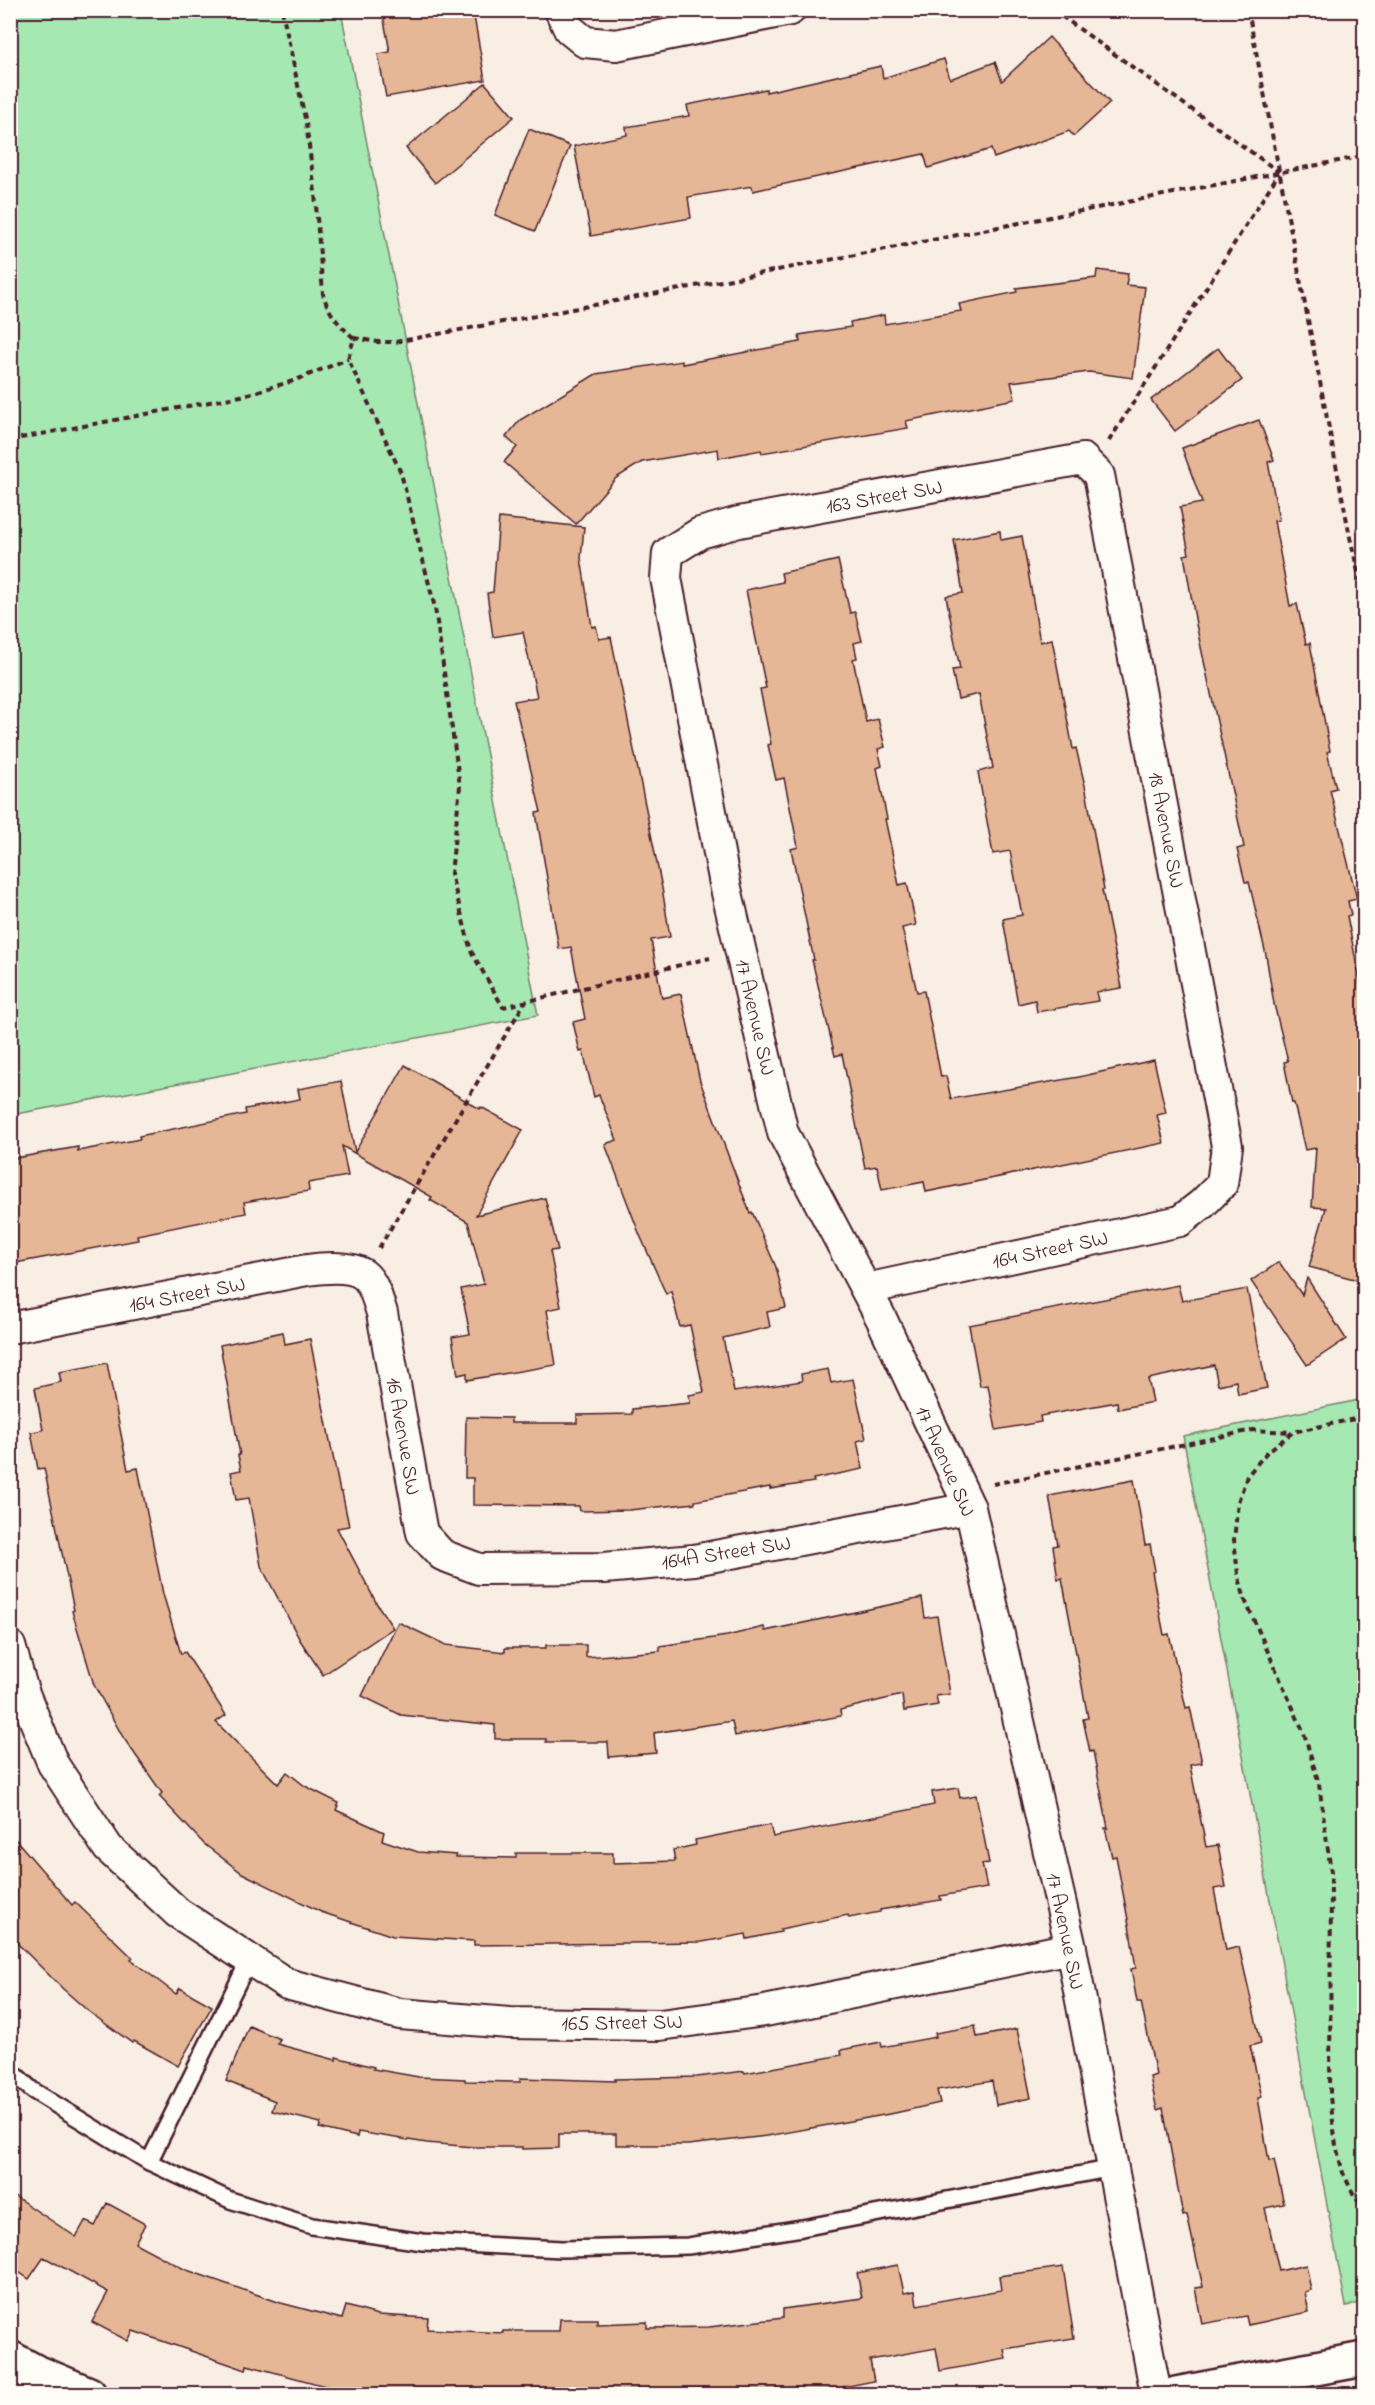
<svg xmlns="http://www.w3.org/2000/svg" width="1375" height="2405" font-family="'Indie Flower',sans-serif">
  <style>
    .green { fill: #a6e8b2; stroke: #78846e; stroke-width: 1.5 }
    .building { fill: #e5b796; stroke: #4a1f2b; stroke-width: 1.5 }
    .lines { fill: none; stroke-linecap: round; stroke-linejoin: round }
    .service-casing { stroke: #4a1f2b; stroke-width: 20 }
    .minor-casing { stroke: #4a1f2b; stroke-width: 34 }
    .tertiary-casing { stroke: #4a1f2b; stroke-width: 38 }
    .path { stroke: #4a1f2b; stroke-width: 4; stroke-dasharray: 6 4.5; stroke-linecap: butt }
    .service { stroke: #fdfcf7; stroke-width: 15 }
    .minor { stroke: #fdfcf7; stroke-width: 30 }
    .tertiary { stroke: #fdfcf7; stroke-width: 33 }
    .labels { text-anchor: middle; stroke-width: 4.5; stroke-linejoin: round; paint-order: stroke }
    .street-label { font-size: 21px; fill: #4a1f2b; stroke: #fdfcf7 }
  </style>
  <rect width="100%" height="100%" fill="#f8eee4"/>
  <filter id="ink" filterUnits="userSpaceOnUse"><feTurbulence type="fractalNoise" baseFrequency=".0167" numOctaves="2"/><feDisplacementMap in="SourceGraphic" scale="12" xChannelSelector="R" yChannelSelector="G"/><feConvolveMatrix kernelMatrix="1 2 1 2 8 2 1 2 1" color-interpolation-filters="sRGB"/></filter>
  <g filter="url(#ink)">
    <g class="green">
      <path d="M 11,10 L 341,11 L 538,1015 L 11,1115 Z"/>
      <path d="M 1364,1399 L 1364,2302 L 1346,2306 L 1183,1436 Z"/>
    </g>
    <g class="building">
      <path d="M 382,10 L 473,10 L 485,80 L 386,97 L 378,54 L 390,52 Z"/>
      <path d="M 1049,37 L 1110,103 L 1074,136 L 1069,131 L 994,158 L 991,149 L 928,168 L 924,154 L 753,191 L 752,186 L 688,197 L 691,218 L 591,236 L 574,146 L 627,135 L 626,127 L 689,116 L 687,105 L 766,89 L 766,92 L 881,66 L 883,78 L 944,59 L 950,79 L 995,62 L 1002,81 Z"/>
      <path d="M 485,83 L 514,117 L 435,183 L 406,148 Z"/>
      <path d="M 529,129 L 570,146 L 535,231 L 495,215 Z"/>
      <path d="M 1097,270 L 1128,274 L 1126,285 L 1145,287 L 1133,378 L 1089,372 L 1011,382 L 1015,399 L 906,421 L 908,428 L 762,453 L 761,450 L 719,458 L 718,449 L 642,462 L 616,478 L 576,524 L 504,462 L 517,447 L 506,437 L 520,420 L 596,374 L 682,361 L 682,364 L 800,342 L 799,335 L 851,327 L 850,322 L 884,315 L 885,324 L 961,311 L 959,304 L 1017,292 L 1016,288 L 1096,278 Z"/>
      <path d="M 1218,348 L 1242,380 L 1175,431 L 1151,400 Z"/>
      <path d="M 1259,420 L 1274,460 L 1268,462 L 1279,520 L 1274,521 L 1290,606 L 1297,604 L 1306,644 L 1310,643 L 1330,751 L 1327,752 L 1336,788 L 1330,790 L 1357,899 L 1348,901 L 1351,915 L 1347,916 L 1365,1006 L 1365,1282 L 1309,1267 L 1326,1208 L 1312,1207 L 1316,1148 L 1305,1150 L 1294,1103 L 1292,1103 L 1284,1062 L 1288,1061 L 1274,1004 L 1266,955 L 1249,882 L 1245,882 L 1237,849 L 1244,847 L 1196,624 L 1184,555 L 1189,554 L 1180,507 L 1202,503 L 1182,448 Z"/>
      <path d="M 499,518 L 584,527 L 581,558 L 592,627 L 596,626 L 599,639 L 611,637 L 662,888 L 670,937 L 651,940 L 662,998 L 681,994 L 700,1081 L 750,1213 L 752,1212 L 776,1267 L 786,1308 L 767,1312 L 770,1327 L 723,1338 L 734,1392 L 802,1381 L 801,1374 L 828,1369 L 831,1383 L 853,1379 L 866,1439 L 857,1441 L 863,1469 L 813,1479 L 814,1482 L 770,1489 L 770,1487 L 695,1501 L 695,1503 L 629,1510 L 580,1511 L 579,1506 L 473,1505 L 473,1478 L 465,1478 L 466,1417 L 511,1418 L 511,1423 L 577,1423 L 577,1415 L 632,1414 L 632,1409 L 690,1403 L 689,1395 L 704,1392 L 690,1325 L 680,1327 L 671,1291 L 666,1294 L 639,1233 L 605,1144 L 617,1140 L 599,1095 L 594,1097 L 583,1051 L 580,1052 L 573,1022 L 585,1019 L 571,947 L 559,949 L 536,813 L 541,812 L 514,701 L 537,697 L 523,632 L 493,637 L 487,593 L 493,592 Z"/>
      <path d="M 1000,531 L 1001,540 L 1022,536 L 1040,642 L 1052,639 L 1073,749 L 1076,748 L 1086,790 L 1104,890 L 1102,890 L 1122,988 L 1096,992 L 1098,1001 L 1037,1012 L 1035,1000 L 1018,1004 L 1003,919 L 1022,915 L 1010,851 L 993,854 L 978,772 L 993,768 L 979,694 L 958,699 L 952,670 L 960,669 L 946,596 L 963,593 L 954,540 Z"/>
      <path d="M 838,560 L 850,613 L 855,612 L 862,641 L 854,643 L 857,658 L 853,659 L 866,722 L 878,719 L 885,747 L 878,749 L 882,766 L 877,768 L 887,819 L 885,819 L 899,885 L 907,883 L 916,925 L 902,928 L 917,992 L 924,991 L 941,1077 L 946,1076 L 951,1099 L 1079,1077 L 1154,1060 L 1166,1113 L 1157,1115 L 1164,1143 L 926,1192 L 924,1182 L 882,1190 L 877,1166 L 865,1168 L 842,1054 L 835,1056 L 812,960 L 814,960 L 791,849 L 798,847 L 784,778 L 776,780 L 768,745 L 771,744 L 760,689 L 766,688 L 746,590 L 783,582 L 781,573 Z"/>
      <path d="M 405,1065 L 480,1109 L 481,1107 L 523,1130 L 476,1215 L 545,1198 L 558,1250 L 550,1251 L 561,1307 L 547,1310 L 556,1365 L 467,1380 L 467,1373 L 458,1375 L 452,1337 L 470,1334 L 461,1289 L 484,1284 L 468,1222 L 430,1200 L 432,1197 L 342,1146 L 348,1176 L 308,1183 L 309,1191 L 244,1202 L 246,1213 L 137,1235 L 138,1240 L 10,1264 L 10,1159 L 78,1147 L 78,1151 L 140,1139 L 139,1136 L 246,1114 L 245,1109 L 300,1099 L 298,1089 L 341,1081 L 355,1152 Z"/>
      <path d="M 1279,1262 L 1302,1295 L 1307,1278 L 1346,1339 L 1307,1365 L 1251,1281 Z"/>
      <path d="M 1178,1285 L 1182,1301 L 1247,1289 L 1267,1388 L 1238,1394 L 1236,1381 L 1218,1385 L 1214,1365 L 1148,1379 L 1153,1402 L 1118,1409 L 1117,1402 L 1040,1416 L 1041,1422 L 996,1430 L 988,1385 L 980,1386 L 969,1325 Z"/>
      <path d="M 283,1332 L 285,1344 L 310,1339 L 340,1492 L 342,1492 L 349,1526 L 337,1528 L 377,1604 L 393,1628 L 323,1675 L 300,1640 L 261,1566 L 249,1498 L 236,1500 L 231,1472 L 241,1470 L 238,1455 L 240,1455 L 220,1345 Z"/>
      <path d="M 107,1363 L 128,1470 L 138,1468 L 163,1594 L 181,1654 L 185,1652 L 226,1715 L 216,1722 L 278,1784 L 287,1772 L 305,1786 L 339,1803 L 336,1810 L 384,1832 L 382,1840 L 418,1852 L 456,1855 L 456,1857 L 516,1858 L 516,1853 L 613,1853 L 613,1863 L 675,1861 L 673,1850 L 696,1845 L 695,1840 L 770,1825 L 773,1837 L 934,1805 L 932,1792 L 958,1788 L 960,1798 L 976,1795 L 989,1863 L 982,1864 L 987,1888 L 940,1896 L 941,1900 L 880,1910 L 880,1912 L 849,1918 L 848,1915 L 780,1929 L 781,1932 L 747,1939 L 746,1934 L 702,1942 L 474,1945 L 474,1941 L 393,1936 L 321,1912 L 242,1873 L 204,1844 L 159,1796 L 162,1793 L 123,1737 L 94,1685 L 72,1611 L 74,1610 L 44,1468 L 38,1469 L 31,1432 L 43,1430 L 35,1388 L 61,1382 L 59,1372 Z"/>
      <path d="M 1134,1480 L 1145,1545 L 1150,1544 L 1155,1571 L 1152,1572 L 1164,1635 L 1169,1634 L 1186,1708 L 1190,1707 L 1202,1763 L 1190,1765 L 1206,1847 L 1218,1845 L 1226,1887 L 1214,1889 L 1226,1950 L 1239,1947 L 1261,2043 L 1250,2046 L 1262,2097 L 1258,2098 L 1269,2161 L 1274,2160 L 1284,2204 L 1265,2208 L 1279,2271 L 1306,2265 L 1311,2290 L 1305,2292 L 1309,2312 L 1248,2325 L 1246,2316 L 1202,2324 L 1195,2288 L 1203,2287 L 1187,2215 L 1183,2216 L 1163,2108 L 1157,2110 L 1150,2077 L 1156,2075 L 1141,2002 L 1137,2002 L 1131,1969 L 1136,1968 L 1129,1925 L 1116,1856 L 1112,1857 L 1105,1828 L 1108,1828 L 1093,1751 L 1090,1752 L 1083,1719 L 1088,1718 L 1062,1578 L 1058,1579 L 1053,1546 L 1058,1545 L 1049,1496 Z"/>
      <path d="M 922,1598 L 925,1618 L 937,1616 L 950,1694 L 936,1696 L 938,1705 L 904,1711 L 902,1695 L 840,1710 L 841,1716 L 735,1736 L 732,1721 L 654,1733 L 656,1753 L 609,1757 L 608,1742 L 546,1742 L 546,1739 L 495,1739 L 495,1725 L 401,1715 L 362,1696 L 398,1622 L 446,1645 L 505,1652 L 505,1648 L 546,1648 L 546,1645 L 586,1645 L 586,1657 L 660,1651 L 660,1646 L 727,1636 L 764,1627 L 765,1631 Z"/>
      <path d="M 10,1833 L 72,1905 L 75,1902 L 133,1958 L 131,1960 L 176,1994 L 180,1988 L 212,2006 L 178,2066 L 134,2041 L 132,2043 L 88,2011 L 63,1989 L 10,1936 Z"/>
      <path d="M 249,2026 L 280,2039 L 277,2044 L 336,2060 L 336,2057 L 374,2067 L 373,2069 L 419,2077 L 465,2079 L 465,2081 L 520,2082 L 520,2078 L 615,2081 L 615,2079 L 697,2077 L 744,2071 L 745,2073 L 842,2055 L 841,2050 L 881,2042 L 882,2047 L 936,2037 L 935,2033 L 975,2026 L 977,2037 L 1017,2029 L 1031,2098 L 996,2105 L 992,2081 L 937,2090 L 940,2103 L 895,2113 L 767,2136 L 688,2145 L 616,2145 L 616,2134 L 559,2134 L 559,2148 L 522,2149 L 522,2147 L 473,2147 L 427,2143 L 358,2132 L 357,2137 L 319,2128 L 321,2123 L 272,2111 L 275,2101 L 226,2081 Z"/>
      <path d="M 10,2193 L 76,2237 L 85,2221 L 95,2226 L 107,2203 L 145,2224 L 135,2243 L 184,2269 L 281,2303 L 342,2319 L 346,2306 L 378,2315 L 428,2318 L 427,2329 L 503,2333 L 503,2331 L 559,2331 L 560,2319 L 597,2319 L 597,2324 L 647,2322 L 647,2328 L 709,2327 L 783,2318 L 783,2309 L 862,2298 L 857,2273 L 898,2265 L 904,2293 L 915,2291 L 917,2305 L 1001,2290 L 999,2276 L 1063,2267 L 1074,2338 L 1004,2349 L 1006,2359 L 940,2371 L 936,2348 L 870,2360 L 874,2381 L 823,2391 L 824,2394 L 355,2394 L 247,2365 L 246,2370 L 133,2331 L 128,2341 L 92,2322 L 108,2292 L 44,2257 L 29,2279 L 10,2266 Z"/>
    </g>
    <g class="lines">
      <defs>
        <g id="service">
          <path d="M 249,1960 L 149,2162 L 230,2200 L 312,2226 L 423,2242 L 562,2249 L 688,2246 L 802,2228 L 1113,2168"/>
          <path d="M 10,2070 L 32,2090 L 149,2162"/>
        </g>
        <g id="minor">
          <path d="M 560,10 L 569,29 L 585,42 L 616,45 L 790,10"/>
          <path d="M 866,1289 L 1180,1221 L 1202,1204 L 1222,1184 L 1227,1146 L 1099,475 L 1083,459 L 739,522 L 700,533 L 668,553 L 666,578 L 725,884 L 783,1133 L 881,1318 L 970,1508 L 1071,1948 L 1156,2394"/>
          <path d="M 10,1328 L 307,1270 C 322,1268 351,1265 364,1275 C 374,1283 378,1301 382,1313 L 422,1533 L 442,1555 L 479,1569 L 604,1568 L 694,1560 L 970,1508"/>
          <path d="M 10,1646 L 23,1691 L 53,1764 L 108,1848 L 178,1913 L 287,1984 L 400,2014 L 509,2023 L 660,2025 L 765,2011 L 1071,1948"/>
          <path d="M 25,2394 L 34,2371"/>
        </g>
        <g id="tertiary">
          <path d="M 10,2358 L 34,2371 L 89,2394"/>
          <path d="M 1176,2394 L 1364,2359"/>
        </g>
      </defs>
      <use href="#service" class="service-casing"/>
      <use href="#minor" class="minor-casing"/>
      <use href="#tertiary" class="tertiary-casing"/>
      <g class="path">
        <path d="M 282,10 L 306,123 L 315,192 L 323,294 C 329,314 338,324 354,338 L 348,359 L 401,473 L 435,608 L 460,786 L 451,874 L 471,951 L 503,1007 L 710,958"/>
        <path d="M 1053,10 L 1279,172"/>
        <path d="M 1248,10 L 1350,537 L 1364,598"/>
        <path d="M 354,338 L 378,342 L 395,342 L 680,289 L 1364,156"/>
        <path d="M 10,440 L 241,396 L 293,381 L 348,359"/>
        <path d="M 1109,441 L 1279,173"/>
        <path d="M 379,1248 L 525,1002"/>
        <path d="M 1364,1417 L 1293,1432 L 1267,1452 L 1247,1476 L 1238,1502 L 1234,1540 L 1238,1574 L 1245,1600 L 1304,1733 L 1319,1784 L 1331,1872 L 1330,2097 L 1336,2146 L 1343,2173 L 1355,2197 L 1364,2208"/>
        <path d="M 993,1484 L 1253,1430 L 1292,1432"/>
      </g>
      <use href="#service" class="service"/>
      <use href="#minor" class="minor"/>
      <use href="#tertiary" class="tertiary"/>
    </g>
  </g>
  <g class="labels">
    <g class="street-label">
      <text transform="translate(884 496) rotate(-10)" y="7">163 Street SW</text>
      <text transform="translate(1167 830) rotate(79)" y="7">18 Avenue SW</text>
      <text transform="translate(756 1017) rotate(77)" y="7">17 Avenue SW</text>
      <text transform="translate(1050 1249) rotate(-12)" y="7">164 Street SW</text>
      <text transform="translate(187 1294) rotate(-11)" y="7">164 Street SW</text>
      <text transform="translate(404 1436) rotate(80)" y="7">16 Avenue SW</text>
      <text transform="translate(946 1461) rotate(66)" y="7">17 Avenue SW</text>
      <text transform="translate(726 1552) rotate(-9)" y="7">164A Street SW</text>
      <text transform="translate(1066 1931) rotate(78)" y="7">17 Avenue SW</text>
      <text transform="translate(622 2022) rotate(-1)" y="7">165 Street SW</text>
    </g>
  </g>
  <rect width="1375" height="2405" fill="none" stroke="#fdfcf7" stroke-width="36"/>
  <rect x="18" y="18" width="1339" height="2369" fill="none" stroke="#4a1f2b" stroke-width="2" filter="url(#ink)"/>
</svg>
